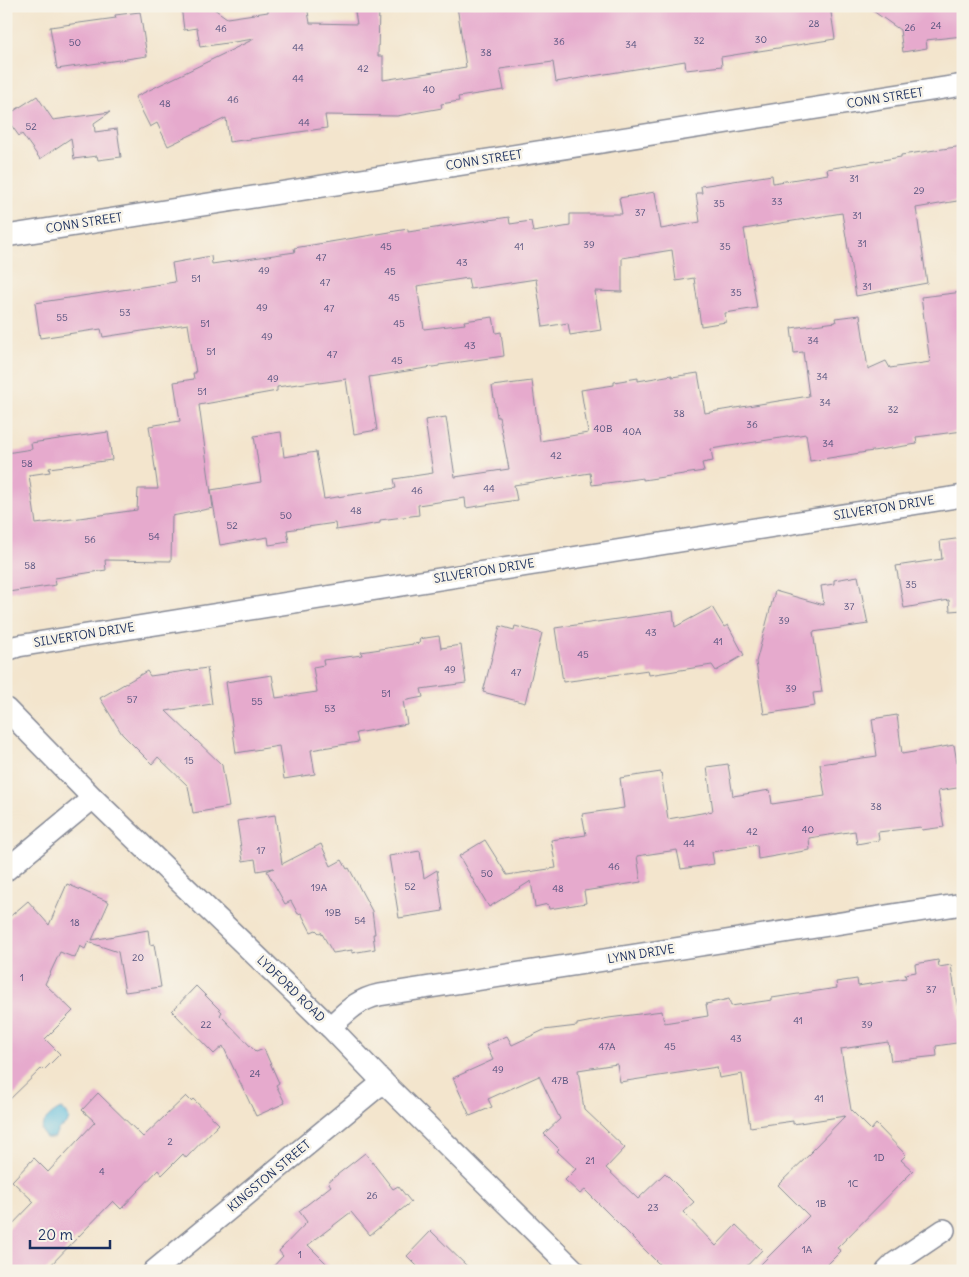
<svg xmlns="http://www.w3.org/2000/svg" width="969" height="1277" font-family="Delius,sans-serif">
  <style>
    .water { fill: #5fbddd; stroke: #3d769e }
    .building { fill: #e6aacd }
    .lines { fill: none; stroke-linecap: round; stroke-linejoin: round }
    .street-casing { stroke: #878a96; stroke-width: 24 }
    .street { stroke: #fff; stroke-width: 21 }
    .labels { text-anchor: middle; stroke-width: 5; stroke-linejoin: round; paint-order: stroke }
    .number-label { font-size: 10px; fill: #4e4e7a }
    .street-label { font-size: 12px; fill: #1b2f5e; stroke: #f7f3e8 }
  </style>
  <rect width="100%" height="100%" fill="#f7f3e8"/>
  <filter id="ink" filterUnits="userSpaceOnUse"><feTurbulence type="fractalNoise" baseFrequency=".02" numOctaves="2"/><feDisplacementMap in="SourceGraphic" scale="10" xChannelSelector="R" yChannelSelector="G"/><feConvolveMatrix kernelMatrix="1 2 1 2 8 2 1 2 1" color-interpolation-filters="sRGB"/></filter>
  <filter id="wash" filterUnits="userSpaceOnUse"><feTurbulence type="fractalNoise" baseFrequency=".0096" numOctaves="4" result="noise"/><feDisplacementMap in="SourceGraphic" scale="20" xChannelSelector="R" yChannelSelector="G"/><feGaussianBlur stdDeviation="1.12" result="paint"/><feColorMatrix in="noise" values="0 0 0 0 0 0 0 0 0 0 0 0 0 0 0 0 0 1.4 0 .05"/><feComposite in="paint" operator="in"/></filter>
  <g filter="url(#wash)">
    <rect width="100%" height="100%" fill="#f3e5cd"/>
    <path class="water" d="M 61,1109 C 68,1112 72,1120 65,1125 C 60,1130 63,1124 58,1130 C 57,1131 55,1136 55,1137 L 51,1138 L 46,1138 L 41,1130 C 42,1122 53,1112 61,1109 Z"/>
    <g id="blocks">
      <g class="building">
        <path d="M 181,6 L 210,6 L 227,18 L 268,12 L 268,6 L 307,6 L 310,23 L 357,24 L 354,6 L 379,6 L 378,56 L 383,56 L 383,80 L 466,67 L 457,6 L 830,6 L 835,39 L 721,57 L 722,66 L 686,70 L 685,61 L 556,82 L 553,62 L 500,69 L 504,90 L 458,97 L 459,101 L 441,104 L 442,108 L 397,116 L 325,115 L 327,128 L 229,142 L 226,118 L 168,146 L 157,123 L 150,127 L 135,97 L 254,39 L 200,47 L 197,28 L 184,30 Z"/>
        <path d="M 866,6 L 963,6 L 963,36 L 926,40 L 927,48 L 903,52 L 900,30 Z"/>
        <path d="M 140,12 L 147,56 L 57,69 L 50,27 L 116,18 L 115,15 Z"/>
        <path d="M 37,96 L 53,120 L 110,112 L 94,123 L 95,132 L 117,129 L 121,157 L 98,160 L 97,156 L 74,159 L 71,138 L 40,159 L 22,134 L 19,136 L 6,118 L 6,116 Z"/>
        <path d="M 963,146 L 963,200 L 916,208 L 927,283 L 856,296 L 842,213 L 744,229 L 757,308 L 725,313 L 726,322 L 701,326 L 694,278 L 676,281 L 672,250 L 622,258 L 622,292 L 595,291 L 601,330 L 570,335 L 568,323 L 543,327 L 536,279 L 470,289 L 468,278 L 417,286 L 424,329 L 465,324 L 464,321 L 493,317 L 496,333 L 501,332 L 504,356 L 439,365 L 439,366 L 369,377 L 377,430 L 354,434 L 346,379 L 319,383 L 319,381 L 277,387 L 277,391 L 199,405 L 213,508 L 172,516 L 171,561 L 105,560 L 106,570 L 55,578 L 56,585 L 8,592 L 6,578 L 6,453 L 32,449 L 31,443 L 108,432 L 112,460 L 49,468 L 50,472 L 29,475 L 36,524 L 137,510 L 138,489 L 158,489 L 149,426 L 180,421 L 174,382 L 194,379 L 193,373 L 196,373 L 188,324 L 103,337 L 101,329 L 40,338 L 35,303 L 175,282 L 172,263 L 211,256 L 212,264 L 295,252 L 294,248 L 408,229 L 408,232 L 509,217 L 510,224 L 531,221 L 533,232 L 570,226 L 570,214 L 622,214 L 619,198 L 655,192 L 661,229 L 700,222 L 696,193 L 702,193 L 701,186 L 772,175 L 773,183 L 828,174 L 827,169 L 901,157 L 901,155 Z"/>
        <path d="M 963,292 L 963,351 L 960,351 L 963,373 L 963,431 L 916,437 L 917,444 L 810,461 L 806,434 L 711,449 L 713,461 L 702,463 L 704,471 L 643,480 L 643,478 L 592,485 L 590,473 L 514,485 L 517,500 L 466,508 L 465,498 L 418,505 L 419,515 L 380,520 L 380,523 L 336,530 L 335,523 L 287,530 L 289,542 L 269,545 L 268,537 L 220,545 L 211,490 L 261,482 L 254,436 L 281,432 L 284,457 L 316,452 L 324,499 L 396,488 L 394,479 L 433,473 L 425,420 L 446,417 L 455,477 L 509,469 L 499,417 L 497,417 L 492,386 L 532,381 L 540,441 L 588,433 L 581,390 L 614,385 L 614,382 L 638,378 L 638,381 L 672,375 L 672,377 L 698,373 L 705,413 L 809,396 L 803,352 L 794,353 L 791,328 L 836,322 L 835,318 L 860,315 L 868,369 L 886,361 L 890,368 L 930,362 L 921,297 Z"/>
        <path d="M 963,538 L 963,610 L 950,611 L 949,600 L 904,608 L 896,566 L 942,559 L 940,541 Z"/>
        <path d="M 858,576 L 868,624 L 813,632 L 822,692 L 813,693 L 815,706 L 764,714 L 756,662 L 775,591 L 824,605 L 821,586 L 834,584 L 834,580 Z"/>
        <path d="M 712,607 L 724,627 L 728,625 L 744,655 L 716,671 L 712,665 L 649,675 L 648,670 L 563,682 L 555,628 L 673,611 L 675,627 Z"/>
        <path d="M 500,626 L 514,630 L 515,626 L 542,633 L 525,703 L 483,692 Z"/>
        <path d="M 439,636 L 441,648 L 461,645 L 466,683 L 421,689 L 423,697 L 403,701 L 407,724 L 356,733 L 358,742 L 311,750 L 315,774 L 284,779 L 279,746 L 236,753 L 226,682 L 272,675 L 276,698 L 317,692 L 313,667 L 324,665 L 323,660 L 362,655 L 361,652 L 420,643 L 419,639 Z"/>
        <path d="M 207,668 L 212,704 L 166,711 L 222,765 L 229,807 L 193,813 L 188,786 L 158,757 L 152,764 L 122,734 L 100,698 L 147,671 L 150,676 Z"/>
        <path d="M 897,715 L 902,754 L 954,745 L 957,762 L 963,761 L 963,787 L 938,791 L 944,827 L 922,830 L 921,827 L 878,832 L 879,840 L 857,844 L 855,831 L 809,838 L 810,850 L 758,859 L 757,845 L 712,852 L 714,864 L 681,869 L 677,850 L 637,856 L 641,882 L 584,891 L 586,903 L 549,909 L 548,904 L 535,907 L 531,881 L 489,907 L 459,856 L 485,840 L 507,875 L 556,868 L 551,840 L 586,835 L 582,814 L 624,808 L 620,778 L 661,772 L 668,819 L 713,811 L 707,767 L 728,764 L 733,796 L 770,790 L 772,804 L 825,796 L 820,764 L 877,756 L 872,719 Z"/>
        <path d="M 275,815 L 282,864 L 321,844 L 331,866 L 342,860 L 347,869 L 349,868 L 372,911 L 375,934 L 373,934 L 375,949 L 352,953 L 352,950 L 333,953 L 321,932 L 319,933 L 316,930 L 311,932 L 301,913 L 298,914 L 291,901 L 285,904 L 267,871 L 274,868 L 257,871 L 255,859 L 243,861 L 237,821 Z"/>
        <path d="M 420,851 L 424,878 L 437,870 L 443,911 L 399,918 L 389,856 Z"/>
        <path d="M 67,884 L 109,902 L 92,940 L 148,930 L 150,945 L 154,944 L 161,987 L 125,992 L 118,952 L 88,942 L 85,949 L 80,946 L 75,958 L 60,952 L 45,984 L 73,1011 L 45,1039 L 60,1054 L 44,1070 L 42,1068 L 6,1103 L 6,920 L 28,901 L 49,925 Z"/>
        <path d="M 938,960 L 939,967 L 951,965 L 963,1042 L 936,1046 L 937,1056 L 891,1061 L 888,1042 L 841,1049 L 851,1110 L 871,1130 L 876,1124 L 906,1155 L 901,1160 L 913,1171 L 837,1248 L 841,1251 L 821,1271 L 754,1271 L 809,1216 L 778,1185 L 812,1152 L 811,1151 L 845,1116 L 793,1124 L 793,1121 L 750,1127 L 742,1074 L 719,1078 L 717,1067 L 620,1082 L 617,1064 L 578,1070 L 584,1109 L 625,1148 L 606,1168 L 638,1199 L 665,1173 L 694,1202 L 683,1212 L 716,1246 L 736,1225 L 762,1250 L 742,1271 L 666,1271 L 585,1190 L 580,1194 L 565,1180 L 576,1169 L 557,1151 L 559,1149 L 544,1134 L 560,1119 L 539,1076 L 488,1099 L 492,1107 L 470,1116 L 453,1078 L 493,1060 L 486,1045 L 507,1036 L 512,1045 L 544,1030 L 577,1026 L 577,1024 L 609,1018 L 662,1011 L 664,1023 L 708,1016 L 706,1004 L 729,999 L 731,1006 L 772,1000 L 772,998 L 837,988 L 836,982 L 857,979 L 858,986 L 906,978 L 905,974 L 916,972 L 915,964 Z"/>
        <path d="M 196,986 L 222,1012 L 220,1015 L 256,1052 L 264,1049 L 279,1083 L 276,1085 L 285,1103 L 256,1116 L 223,1046 L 214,1054 L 172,1011 Z"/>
        <path d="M 98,1093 L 143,1137 L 186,1096 L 191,1101 L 193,1099 L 219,1124 L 186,1158 L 183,1154 L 162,1175 L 158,1170 L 121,1209 L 113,1201 L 45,1271 L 6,1271 L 6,1231 L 34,1202 L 12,1181 L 34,1158 L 48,1172 L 95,1122 L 82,1110 Z"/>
        <path d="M 365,1153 L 393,1189 L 398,1186 L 411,1202 L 370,1235 L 351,1212 L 308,1245 L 334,1271 L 269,1271 L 283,1256 L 279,1251 L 307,1222 L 299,1211 L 331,1186 L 328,1182 Z"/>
        <path d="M 431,1231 L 472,1271 L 422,1271 L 407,1256 Z"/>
      </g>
    </g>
  </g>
  <g filter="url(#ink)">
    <use href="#blocks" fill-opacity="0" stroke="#878a96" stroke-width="1"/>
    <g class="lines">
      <defs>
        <g id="street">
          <path d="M 6,236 L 963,85"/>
          <path d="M 6,650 L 18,646 L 68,638 L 963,496"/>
          <path d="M 6,709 L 93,798 L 330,1027 L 383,1082 L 575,1271"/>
          <path d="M 6,870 L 93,798"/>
          <path d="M 330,1027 C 347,1012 356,1000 379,995 L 963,904"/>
          <path d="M 154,1271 L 383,1082"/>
          <path d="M 887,1271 L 895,1263 L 944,1230"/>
        </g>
      </defs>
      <use href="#street" class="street-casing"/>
      <use href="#street" class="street"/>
    </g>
  </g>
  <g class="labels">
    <g class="number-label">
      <text x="814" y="27">28</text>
      <text x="936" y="29">24</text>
      <text x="910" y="31">26</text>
      <text x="221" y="32">46</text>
      <text x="761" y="43">30</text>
      <text x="699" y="44">32</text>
      <text x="559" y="45">36</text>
      <text x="75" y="46">50</text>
      <text x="631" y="48">34</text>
      <text x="298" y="51">44</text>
      <text x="486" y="56">38</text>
      <text x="363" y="72">42</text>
      <text x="298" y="82">44</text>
      <text x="429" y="93">40</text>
      <text x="233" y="103">46</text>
      <text x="165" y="107">48</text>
      <text x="304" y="126">44</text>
      <text x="31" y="130">52</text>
      <text x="854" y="182">31</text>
      <text x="919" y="194">29</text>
      <text x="777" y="205">33</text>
      <text x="719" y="207">35</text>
      <text x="640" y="216">37</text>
      <text x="857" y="219">31</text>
      <text x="862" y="247">31</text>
      <text x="589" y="248">39</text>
      <text x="386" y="250">45</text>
      <text x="519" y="250">41</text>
      <text x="725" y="250">35</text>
      <text x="321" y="261">47</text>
      <text x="462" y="266">43</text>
      <text x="264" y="274">49</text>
      <text x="390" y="275">45</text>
      <text x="196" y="282">51</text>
      <text x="325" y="286">47</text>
      <text x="867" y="290">31</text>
      <text x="736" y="296">35</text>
      <text x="394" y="301">45</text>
      <text x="262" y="311">49</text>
      <text x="329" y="312">47</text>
      <text x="125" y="316">53</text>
      <text x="62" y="321">55</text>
      <text x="205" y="327">51</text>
      <text x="399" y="327">45</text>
      <text x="267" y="340">49</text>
      <text x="813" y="344">34</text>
      <text x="470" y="349">43</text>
      <text x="211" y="355">51</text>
      <text x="332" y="358">47</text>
      <text x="397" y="364">45</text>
      <text x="822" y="380">34</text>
      <text x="273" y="382">49</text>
      <text x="202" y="395">51</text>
      <text x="825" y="406">34</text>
      <text x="893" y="413">32</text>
      <text x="679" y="417">38</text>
      <text x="752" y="428">36</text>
      <text x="603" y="432">40B</text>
      <text x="632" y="435">40A</text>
      <text x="828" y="447">34</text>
      <text x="556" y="459">42</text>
      <text x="27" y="467">58</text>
      <text x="489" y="492">44</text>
      <text x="417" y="494">46</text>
      <text x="356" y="514">48</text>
      <text x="286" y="519">50</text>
      <text x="232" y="529">52</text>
      <text x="154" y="540">54</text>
      <text x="90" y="543">56</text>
      <text x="30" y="569">58</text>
      <text x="911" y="588">35</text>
      <text x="849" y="610">37</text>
      <text x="784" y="624">39</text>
      <text x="651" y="636">43</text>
      <text x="718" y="645">41</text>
      <text x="583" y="658">45</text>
      <text x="450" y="673">49</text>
      <text x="516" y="676">47</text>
      <text x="791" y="692">39</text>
      <text x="386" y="697">51</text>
      <text x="132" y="703">57</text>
      <text x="257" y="705">55</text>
      <text x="330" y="712">53</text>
      <text x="189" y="764">15</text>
      <text x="876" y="810">38</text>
      <text x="808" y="833">40</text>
      <text x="752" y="835">42</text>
      <text x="689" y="847">44</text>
      <text x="261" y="854">17</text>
      <text x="614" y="870">46</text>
      <text x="487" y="877">50</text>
      <text x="410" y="890">52</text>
      <text x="319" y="891">19A</text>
      <text x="558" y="892">48</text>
      <text x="333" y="916">19B</text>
      <text x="360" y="924">54</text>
      <text x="75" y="926">18</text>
      <text x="138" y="961">20</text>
      <text x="22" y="981">1</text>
      <text x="931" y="993">37</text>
      <text x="798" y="1024">41</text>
      <text x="206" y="1028">22</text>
      <text x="867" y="1028">39</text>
      <text x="736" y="1042">43</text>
      <text x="607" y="1050">47A</text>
      <text x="670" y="1050">45</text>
      <text x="498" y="1073">49</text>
      <text x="255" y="1077">24</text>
      <text x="560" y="1084">47B</text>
      <text x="819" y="1102">41</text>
      <text x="170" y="1145">2</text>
      <text x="879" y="1161">1D</text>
      <text x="590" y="1164">21</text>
      <text x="102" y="1175">4</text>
      <text x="853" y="1187">1C</text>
      <text x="372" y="1199">26</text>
      <text x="821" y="1207">1B</text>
      <text x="653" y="1211">23</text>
      <text x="807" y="1253">1A</text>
      <text x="300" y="1258">1</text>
    </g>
    <g class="street-label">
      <text transform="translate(885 98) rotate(-9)" y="4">CONN STREET</text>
      <text transform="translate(484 160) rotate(-9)" y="4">CONN STREET</text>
      <text transform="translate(84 223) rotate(-9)" y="4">CONN STREET</text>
      <text transform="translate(884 508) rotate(-9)" y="4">SILVERTON DRIVE</text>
      <text transform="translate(484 571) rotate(-9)" y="4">SILVERTON DRIVE</text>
      <text transform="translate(84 635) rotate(-9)" y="4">SILVERTON DRIVE</text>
      <text transform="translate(641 954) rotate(-9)" y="4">LYNN DRIVE</text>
      <text transform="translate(291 989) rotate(44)" y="4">LYDFORD ROAD</text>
      <text transform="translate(269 1176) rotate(-40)" y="4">KINGSTON STREET</text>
    </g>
  </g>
  <rect width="969" height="1277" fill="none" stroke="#f7f3e8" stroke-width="25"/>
  <path d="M30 1240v8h80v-8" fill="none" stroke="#1b2f5e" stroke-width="2.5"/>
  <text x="38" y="1240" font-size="15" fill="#1b2f5e" stroke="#f7f3e8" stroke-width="4" paint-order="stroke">20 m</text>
</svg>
